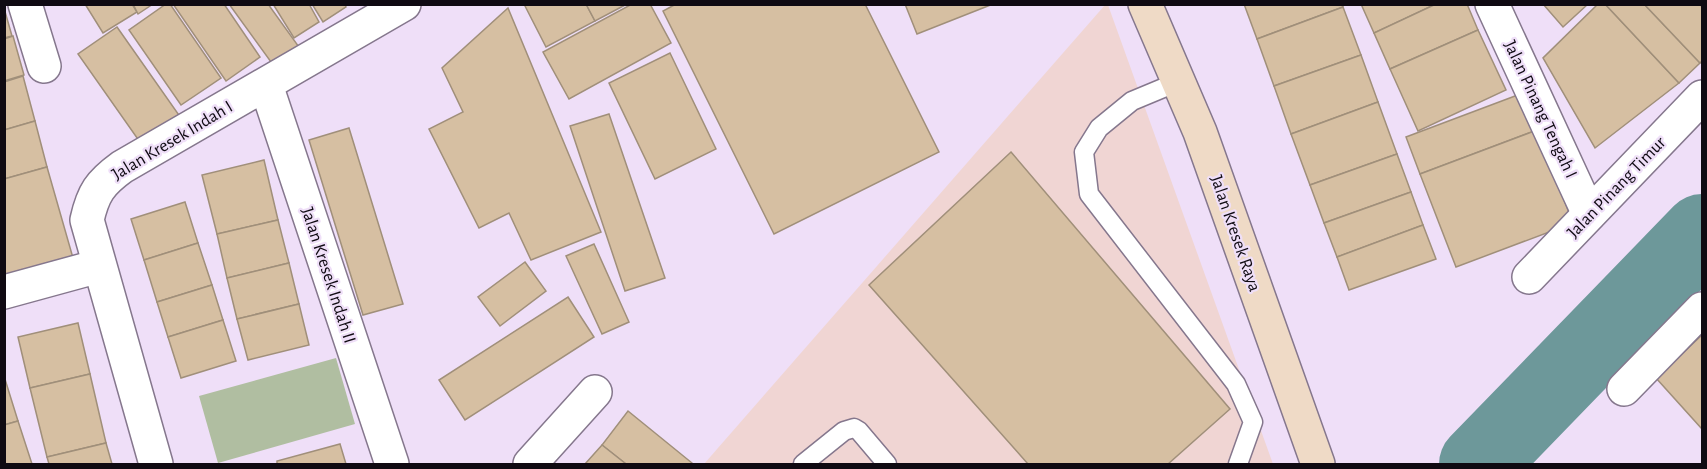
<svg xmlns="http://www.w3.org/2000/svg" width="1707" height="469" font-family="'Alegreya Sans',sans-serif">
  <style>
    .commercial { fill: #f0d5d3 }
    .green { fill: #b0bea1 }
    .lines { fill: none; stroke-linecap: round; stroke-linejoin: round }
    .river { stroke: #6d989a; stroke-width: 78 }
    .building { fill: #d6bfa2; stroke: #a08f7a; stroke-width: 1.5 }
    .lane-casing { stroke: #85778d; stroke-width: 21 }
    .street-casing { stroke: #85778d; stroke-width: 36 }
    .secondary-casing { stroke: #85778d; stroke-width: 36 }
    .lane { stroke: #fff; stroke-width: 18 }
    .street { stroke: #fff; stroke-width: 33 }
    .secondary { stroke: #efdac6; stroke-width: 33 }
    .labels { text-anchor: middle; stroke-width: 4.5; stroke-linejoin: round; paint-order: stroke }
    .street-label { font-size: 18px; fill: #0f0a12; stroke: #efdff8 }
  </style>
  <rect width="100%" height="100%" fill="#efdff8"/>
  <path class="commercial" d="M 1105,5 L 1108,5 L 1273,464 L 704,464 Z"/>
  <path class="green" d="M 336,358 L 355,424 L 218,463 L 199,396 Z"/>
  <g class="lines">
    <path class="river" d="M 1478,464 L 1702,233"/>
  </g>
  <g class="building">
    <path d="M 85,4 L 132,4 L 137,12 L 103,33 Z"/>
    <path d="M 133,4 L 153,4 L 138,14 Z"/>
    <path d="M 166,4 L 170,4 L 221,78 L 181,105 L 129,30 Z"/>
    <path d="M 173,4 L 224,4 L 260,57 L 226,81 Z"/>
    <path d="M 229,4 L 268,4 L 304,54 L 279,73 Z"/>
    <path d="M 273,4 L 309,4 L 319,22 L 294,38 Z"/>
    <path d="M 312,4 L 345,4 L 346,7 L 323,22 Z"/>
    <path d="M 524,4 L 586,4 L 595,21 L 546,47 Z"/>
    <path d="M 586,4 L 627,4 L 595,21 Z"/>
    <path d="M 632,4 L 650,4 L 671,43 L 569,99 L 543,52 Z"/>
    <path d="M 676,4 L 865,4 L 939,152 L 774,234 L 663,11 Z"/>
    <path d="M 905,4 L 993,4 L 917,34 Z"/>
    <path d="M 1244,4 L 1342,4 L 1343,7 L 1257,39 Z"/>
    <path d="M 1361,4 L 1436,4 L 1374,33 Z"/>
    <path d="M 1436,4 L 1467,4 L 1478,30 L 1390,69 L 1374,33 Z"/>
    <path d="M 1543,4 L 1588,4 L 1563,27 Z"/>
    <path d="M 1598,4 L 1605,4 L 1679,83 L 1595,148 L 1543,58 Z"/>
    <path d="M 1605,4 L 1644,4 L 1700,63 L 1679,83 Z"/>
    <path d="M 1644,4 L 1700,4 L 1702,7 L 1702,61 L 1700,63 Z"/>
    <path d="M 1343,7 L 1361,55 L 1274,86 L 1257,39 Z"/>
    <path d="M 4,8 L 12,36 L 4,38 Z"/>
    <path d="M 508,8 L 601,232 L 531,260 L 509,213 L 479,228 L 429,129 L 463,112 L 442,68 Z"/>
    <path d="M 117,27 L 181,118 L 142,145 L 78,54 Z"/>
    <path d="M 1478,30 L 1506,90 L 1418,131 L 1390,69 Z"/>
    <path d="M 13,36 L 24,75 L 4,81 L 4,39 Z"/>
    <path d="M 670,53 L 716,149 L 655,179 L 609,83 Z"/>
    <path d="M 1361,55 L 1378,102 L 1291,134 L 1274,86 Z"/>
    <path d="M 23,76 L 35,121 L 4,130 L 4,82 Z"/>
    <path d="M 1523,93 L 1537,130 L 1420,174 L 1406,137 Z"/>
    <path d="M 1378,102 L 1397,154 L 1310,185 L 1291,134 Z"/>
    <path d="M 609,114 L 665,278 L 625,291 L 570,126 Z"/>
    <path d="M 35,121 L 47,167 L 4,179 L 4,130 Z"/>
    <path d="M 349,128 L 403,304 L 363,315 L 309,140 Z"/>
    <path d="M 1537,130 L 1573,223 L 1456,267 L 1420,174 Z"/>
    <path d="M 1011,152 L 1230,409 L 1168,464 L 1028,464 L 869,285 Z"/>
    <path d="M 1397,154 L 1411,192 L 1324,223 L 1310,185 Z"/>
    <path d="M 264,160 L 278,220 L 217,234 L 202,175 Z"/>
    <path d="M 47,167 L 75,265 L 4,283 L 4,179 Z"/>
    <path d="M 1411,192 L 1423,225 L 1337,257 L 1324,223 Z"/>
    <path d="M 185,202 L 198,243 L 144,260 L 131,219 Z"/>
    <path d="M 278,220 L 289,263 L 227,278 L 217,234 Z"/>
    <path d="M 1423,225 L 1436,259 L 1349,290 L 1337,257 Z"/>
    <path d="M 198,243 L 212,285 L 157,302 L 144,260 Z"/>
    <path d="M 594,244 L 629,322 L 602,334 L 566,256 Z"/>
    <path d="M 525,262 L 546,291 L 500,326 L 478,297 Z"/>
    <path d="M 289,263 L 299,304 L 237,319 L 227,278 Z"/>
    <path d="M 212,285 L 223,320 L 168,337 L 157,302 Z"/>
    <path d="M 568,297 L 594,337 L 465,420 L 439,380 Z"/>
    <path d="M 299,304 L 309,345 L 248,360 L 237,319 Z"/>
    <path d="M 223,320 L 236,361 L 181,378 L 168,337 Z"/>
    <path d="M 78,323 L 90,374 L 30,388 L 18,337 Z"/>
    <path d="M 1702,335 L 1702,429 L 1656,378 Z"/>
    <path d="M 90,374 L 106,443 L 47,457 L 30,388 Z"/>
    <path d="M 4,376 L 18,421 L 4,425 Z"/>
    <path d="M 628,411 L 692,463 L 690,464 L 626,464 L 602,445 Z"/>
    <path d="M 18,421 L 32,464 L 4,464 L 4,425 Z"/>
    <path d="M 106,443 L 112,464 L 49,464 L 47,457 Z"/>
    <path d="M 340,444 L 346,464 L 277,464 L 277,461 Z"/>
    <path d="M 602,445 L 626,464 L 585,464 Z"/>
  </g>
  <g class="lines">
    <defs>
      <g id="lane">
        <path d="M 1180,81 L 1132,101 L 1099,128 L 1084,152 L 1089,194 L 1236,384 L 1253,422 L 1238,464"/>
        <path d="M 803,464 L 844,431 L 854,428 L 859,431 L 887,464"/>
      </g>
      <g id="street">
        <path d="M 25,4 L 44,66"/>
        <path d="M 1492,4 L 1589,214"/>
        <path d="M 266,85 L 392,464"/>
        <path d="M 1529,277 L 1702,97"/>
        <path d="M 4,292 L 99,266"/>
        <path d="M 1624,389 L 1702,309"/>
        <path d="M 156,464 L 87,220 C 93,193 100,183 122,167 L 404,4"/>
        <path d="M 530,464 L 595,392"/>
      </g>
      <path id="secondary" d="M 1145,4 L 1200,132 L 1318,464"/>
    </defs>
    <use href="#lane" class="lane-casing"/>
    <use href="#street" class="street-casing"/>
    <use href="#secondary" class="secondary-casing"/>
    <use href="#lane" class="lane"/>
    <use href="#street" class="street"/>
    <use href="#secondary" class="secondary"/>
  </g>
  <g class="labels">
    <g class="street-label">
      <text transform="translate(1541 109) rotate(65)" y="6">Jalan Pinang Tengah I</text>
      <text transform="translate(172 140) rotate(-31)" y="6">Jalan Kresek Indah I</text>
      <text transform="translate(1616 187) rotate(-46)" y="6">Jalan Pinang Timur</text>
      <text transform="translate(1236 233) rotate(71)" y="6">Jalan Kresek Raya</text>
      <text transform="translate(329 275) rotate(72)" y="6">Jalan Kresek Indah II</text>
    </g>
  </g>
  <rect width="1707" height="469" fill="none" stroke="#0f0a12" stroke-width="12"/>
</svg>
